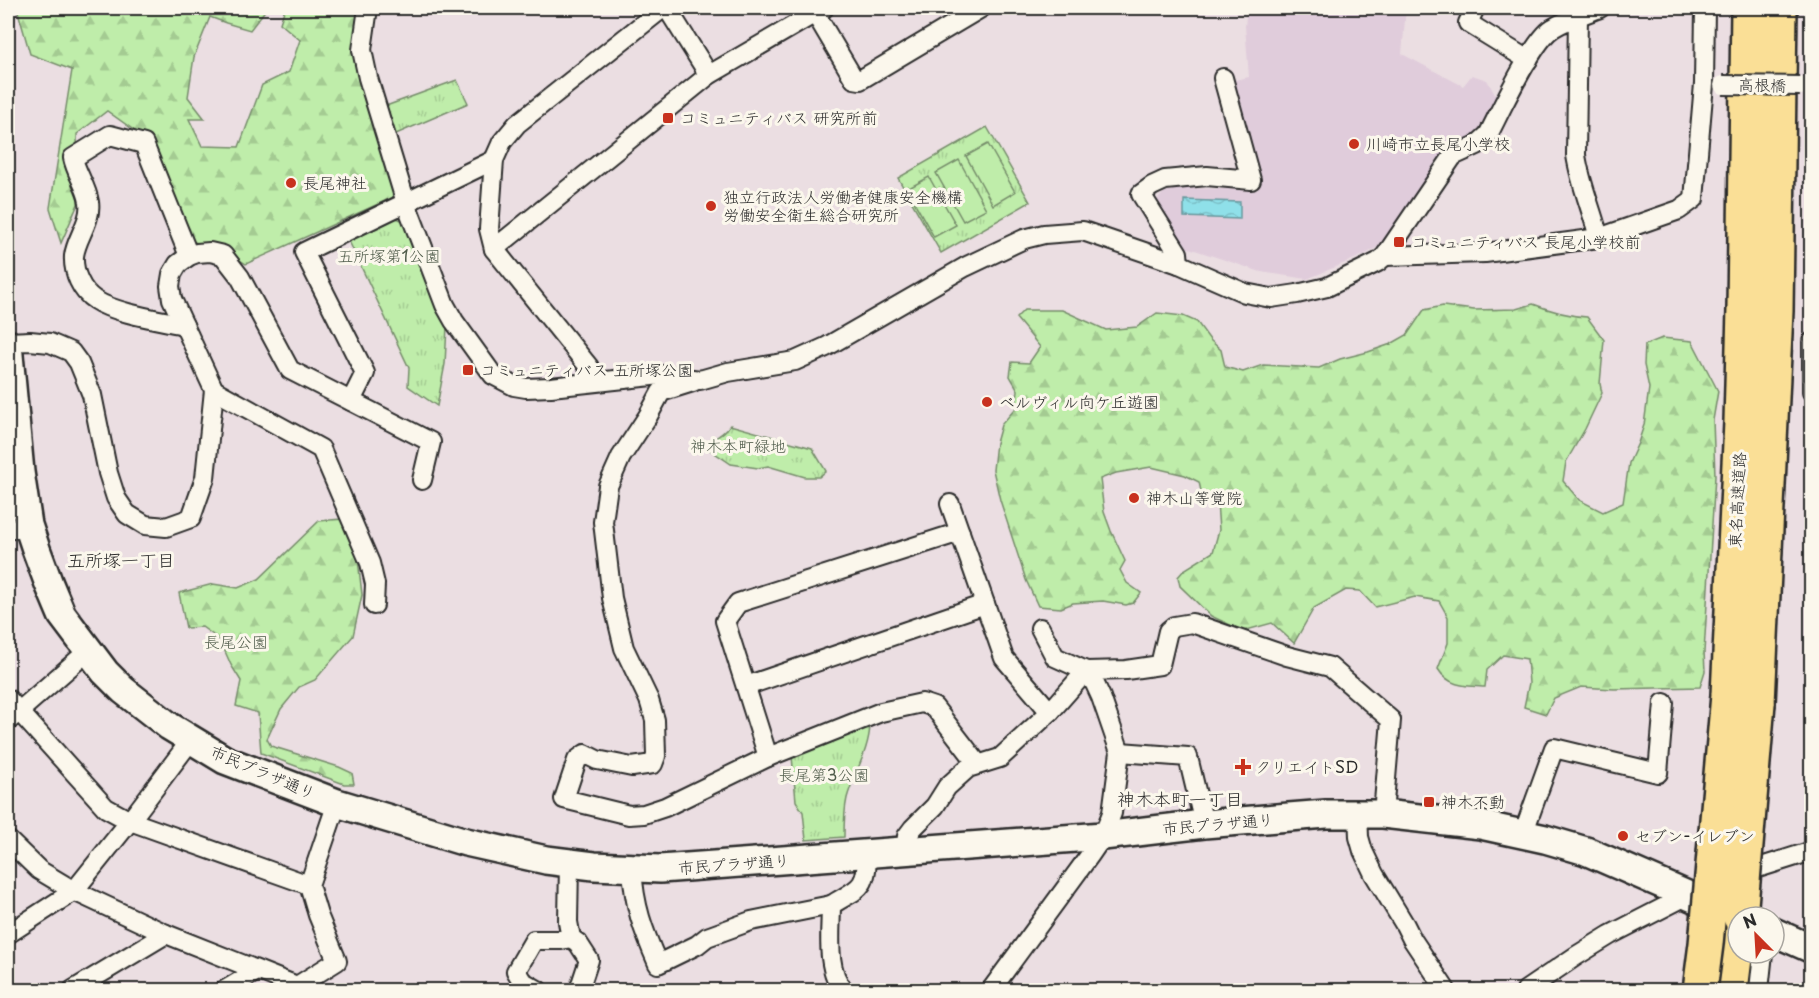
<svg xmlns="http://www.w3.org/2000/svg" width="1819" height="998" font-family="'Playpen Sans','Klee One',sans-serif">
  <style>
    .built { fill: #e0ccdb }
    .grass { fill: url(#grass-tufts); stroke: #758c6a; stroke-width: 1.5 }
    .forest { fill: url(#forest-firs); stroke: #758c6a; stroke-width: 1.5 }
    .garden { fill: #bfedaa; stroke: #758c6a; stroke-width: 1.5 }
    .water { fill: url(#water-waves); stroke: #67989d; stroke-width: 1.5 }
    .lines { fill: none; stroke-linecap: round; stroke-linejoin: round }
    .street-casing { stroke: #2b2b2b; stroke-width: 22 }
    .secondary-casing { stroke: #2b2b2b; stroke-width: 32 }
    .highway-casing { stroke: #2b2b2b; stroke-width: 38 }
    .street { stroke: #fbf7ec; stroke-width: 18 }
    .secondary { stroke: #fbf7ec; stroke-width: 27 }
    .highway { stroke: #fadf96; stroke-width: 33 }
    .street-bridge-casing { stroke: #2b2b2b; stroke-width: 22; stroke-linecap: butt }
    .highway-bridge-casing { stroke: #2b2b2b; stroke-width: 38; stroke-linecap: butt }
    .street-bridge { stroke: #fbf7ec; stroke-width: 18 }
    .highway-bridge { stroke: #fadf96; stroke-width: 33 }
    .poi-dot { fill: #c8321e; stroke: #fbf7ec; stroke-width: 2 }
    .labels { text-anchor: middle; stroke-width: 6; stroke-linejoin: round; paint-order: stroke }
    .street-label { font-size: 16px; fill: #2b2b2b; stroke: #fbf7ec }
    .poi-label { font-size: 16px; fill: #2b2b2b; stroke: #fbf7ec; text-anchor: start }
    .park-label { font-size: 16px; fill: #505c4b; stroke: #fbf7ec }
    .neighbourhood-label { font-size: 18px; fill: #2b2b2b; stroke: #fbf7ec }
  </style>
  <defs>
    <pattern id="grass-tufts" width="24" height="20" patternUnits="userSpaceOnUse" patternTransform="scale(1.5)"><rect width="24" height="20" fill="#bfedaa"/><path d="M3 7l-1-3M5 7V3M7 7l1-3M15 17l-1-3M17 17v-4M19 17l1-3" fill="none" stroke="#a4cb92"/></pattern>
    <pattern id="forest-firs" width="22" height="20" patternUnits="userSpaceOnUse" patternTransform="scale(1.5)"><rect width="22" height="20" fill="#bfedaa"/><path d="M5 1l3.5 6h-7zM16 11l3.5 6h-7z" fill="#a4cb92"/></pattern>
    <pattern id="water-waves" width="16" height="10" patternUnits="userSpaceOnUse" patternTransform="scale(1.5)"><rect width="16" height="10" fill="#8fe0e9"/><path d="M0 5q4-4 8 0t8 0" fill="none" stroke="#7cc0c8"/></pattern>
  </defs>
  <rect width="100%" height="100%" fill="#ebdee2"/>
  <filter id="ink" filterUnits="userSpaceOnUse"><feTurbulence type="fractalNoise" baseFrequency=".0167" numOctaves="2"/><feDisplacementMap in="SourceGraphic" scale="12" xChannelSelector="R" yChannelSelector="G"/><feConvolveMatrix kernelMatrix="1 2 1 2 8 2 1 2 1" color-interpolation-filters="sRGB"/></filter>
  <g filter="url(#ink)">
    <path class="built" d="M 1247,8 L 1406,8 L 1402,54 L 1463,86 L 1472,75 L 1487,80 L 1499,102 L 1475,139 L 1384,243 L 1366,254 L 1307,279 L 1261,272 L 1186,247 L 1155,203 L 1164,192 L 1179,188 L 1258,190 L 1231,86 L 1235,80 L 1249,77 L 1245,26 Z"/>
    <g class="grass">
      <path d="M 457,80 L 468,103 L 396,134 L 386,106 Z"/>
      <path d="M 987,127 L 1030,202 L 941,253 L 898,178 Z"/>
      <path d="M 396,218 L 408,222 L 424,265 L 435,305 L 447,326 L 445,364 L 437,406 L 408,386 L 409,368 L 348,239 Z"/>
      <path d="M 730,425 L 812,448 L 826,471 L 819,477 L 805,477 L 768,466 L 758,468 L 731,464 L 706,447 C 714,436 722,437 730,425 Z"/>
      <path d="M 870,725 C 869,751 854,773 847,798 C 844,811 844,824 844,837 L 806,840 L 803,812 L 796,801 L 792,756 Z"/>
    </g>
    <g class="forest">
      <path d="M 17,8 L 267,8 L 250,30 L 226,23 L 210,17 L 194,57 L 188,97 L 205,119 L 189,119 L 202,146 L 239,147 L 262,85 L 289,72 L 300,40 L 280,23 L 285,8 L 361,8 L 398,195 L 246,264 C 228,252 212,245 190,241 L 142,136 L 107,111 L 77,134 L 78,204 L 61,243 L 50,208 L 72,70 L 30,54 Z"/>
      <path d="M 1533,304 C 1551,311 1568,316 1587,317 L 1604,340 L 1600,384 L 1602,393 L 1585,429 L 1566,462 L 1563,481 L 1579,500 L 1603,512 L 1623,503 L 1629,463 L 1638,443 L 1644,425 L 1649,388 L 1644,365 L 1645,345 L 1662,338 L 1692,341 L 1718,391 L 1713,420 L 1715,476 L 1704,652 L 1705,671 L 1700,687 L 1614,689 L 1581,687 L 1554,698 L 1546,714 L 1524,707 L 1529,683 L 1527,659 L 1503,655 L 1487,670 L 1485,687 C 1466,686 1449,687 1438,669 L 1448,643 L 1448,617 L 1439,601 L 1415,597 L 1375,607 L 1360,591 L 1346,590 L 1314,608 L 1294,643 L 1272,623 L 1243,631 L 1211,616 L 1180,586 L 1178,577 L 1184,570 L 1213,552 L 1219,530 L 1217,502 L 1203,500 L 1199,482 L 1185,475 L 1151,467 L 1116,473 L 1100,479 L 1104,512 L 1111,531 L 1125,561 L 1120,570 L 1127,583 L 1141,593 L 1133,603 L 1126,605 L 1103,601 L 1073,603 L 1061,608 L 1038,606 L 1026,580 L 1000,500 L 993,470 L 996,443 L 1001,425 L 1016,408 L 1018,390 L 1010,376 L 1012,362 L 1029,363 L 1040,347 L 1016,318 L 1024,310 L 1062,310 L 1106,330 L 1137,327 L 1157,313 L 1183,316 L 1197,322 L 1210,340 L 1221,350 L 1225,367 L 1243,372 L 1263,365 L 1319,368 L 1340,359 L 1368,352 L 1391,344 L 1407,335 L 1424,310 L 1443,306 L 1474,310 L 1516,309 Z"/>
      <path d="M 341,519 L 358,559 L 362,595 L 353,636 L 315,680 L 299,687 L 281,709 L 267,739 L 271,746 L 339,767 L 352,773 L 354,784 L 344,784 L 261,753 L 258,713 L 236,706 L 241,681 L 231,665 L 220,640 L 202,627 L 186,628 L 179,593 L 213,584 L 238,588 L 259,579 L 319,521 Z"/>
    </g>
    <g class="garden">
      <path d="M 988,144 L 1015,192 L 993,205 L 966,156 Z"/>
      <path d="M 959,160 L 986,209 L 963,221 L 936,173 Z"/>
      <path d="M 929,177 L 956,225 L 934,237 L 907,189 Z"/>
    </g>
    <path class="water" d="M 1184,200 L 1240,202 L 1240,219 L 1184,217 Z"/>
    <g class="lines">
      <defs>
        <g id="street">
          <path d="M 368,8 L 362,50 L 368,78 L 406,203 L 445,305 L 454,321 L 493,375 L 514,386 L 526,388 L 551,387 L 661,375 L 700,380 L 728,372 L 795,361 L 826,347 L 965,267 L 1024,239 L 1044,234 L 1083,231 L 1179,264 L 1245,293 L 1271,298 L 1297,294 L 1327,287 L 1378,262 L 1385,256 L 1453,156 L 1477,145 L 1488,135 C 1500,112 1533,40 1553,28 C 1567,19 1585,14 1600,8"/>
          <path d="M 667,8 L 709,75"/>
          <path d="M 1475,8 L 1468,23 L 1528,60"/>
          <path d="M 815,13 L 854,79 L 860,80 L 981,8"/>
          <path d="M 1578,16 L 1576,155 C 1580,183 1592,210 1599,238"/>
          <path d="M 494,249 L 709,75 L 824,8"/>
          <path d="M 1385,256 L 1485,253 L 1599,238 L 1679,210 L 1694,199 L 1704,84 L 1705,8"/>
          <path d="M 1179,264 L 1178,253 L 1141,194 L 1152,186 L 1165,180 L 1207,176 L 1251,180 L 1223,78"/>
          <path d="M 184,325 C 161,320 114,313 95,300 C 81,291 73,272 74,256 C 76,238 92,221 89,202 C 87,187 76,173 73,158 L 110,135 L 144,144 L 189,256"/>
          <path d="M 8,342 L 30,341 L 50,343 L 71,352 L 79,363 L 92,395 L 108,473 L 116,498 L 127,514 L 145,525 L 166,527 L 191,518 L 205,478 L 214,390 L 172,299 L 170,286 L 172,274 L 178,264 L 189,256 L 197,253 L 210,252 L 223,255 L 240,277 L 290,370 L 431,442 L 422,480"/>
          <path d="M 1812,342 L 1812,392"/>
          <path d="M 593,382 L 589,367 L 494,249 L 489,229 L 494,160 L 502,142 L 517,124 L 663,8"/>
          <path d="M 693,382 L 661,392 L 648,416 L 621,457 L 608,486 L 603,522 L 612,598 L 624,648 L 649,700 L 655,720 L 656,756 L 653,764 L 632,767 L 597,760 L 585,754 L 577,760 L 564,799 L 629,815 L 644,814 L 665,807 L 768,757 L 881,712 L 922,703 L 934,707 L 978,764"/>
          <path d="M 214,390 L 321,449 L 370,563 L 375,584 L 374,605"/>
          <path d="M 351,401 L 365,373 L 304,252 L 494,160"/>
          <path d="M 950,504 L 1004,658 L 1050,712"/>
          <path d="M 8,530 L 28,525"/>
          <path d="M 746,686 L 985,604"/>
          <path d="M 8,699 L 106,808 L 130,821 L 309,885"/>
          <path d="M 8,721 L 88,651"/>
          <path d="M 1120,752 L 1188,757 L 1204,824"/>
          <path d="M 768,757 L 725,621 L 738,603 L 960,532"/>
          <path d="M 1358,813 L 1359,837 L 1363,851 L 1374,874 L 1405,925 L 1412,939 L 1446,990"/>
          <path d="M 1523,834 L 1554,748 L 1658,773 L 1664,703"/>
          <path d="M 8,840 L 39,870 L 74,891 L 166,934 L 297,986 L 299,990"/>
          <path d="M 905,852 L 907,836 L 913,828 L 935,806 L 947,787 L 968,768 L 1000,758 L 1050,712 L 1086,671 L 1126,670 L 1160,665 L 1168,631 L 1174,626 L 1192,623 L 1287,656 L 1330,667 L 1391,720 L 1383,814"/>
          <path d="M 569,863 L 568,922 L 571,938 L 578,943 L 589,960 L 579,990"/>
          <path d="M 632,868 C 634,906 643,930 658,964 L 697,945 L 707,937 L 751,921 L 831,905"/>
          <path d="M 1739,874 L 1812,851"/>
          <path d="M 8,934 L 74,891 L 130,821 L 191,740"/>
          <path d="M 297,986 L 337,961 L 318,915 L 309,885 L 337,803"/>
          <path d="M 73,990 L 166,934"/>
          <path d="M 225,990 L 257,971"/>
          <path d="M 538,990 L 522,981 L 516,971 L 534,940 L 561,940 L 571,938"/>
          <path d="M 844,990 C 825,971 831,930 831,905 C 858,888 867,890 867,855"/>
          <path d="M 991,990 L 1090,855 L 1103,836 L 1112,813 L 1120,752 L 1101,697 L 1095,684 L 1086,671 L 1055,657 L 1040,628"/>
          <path d="M 1526,990 L 1576,956 L 1610,935 L 1694,892"/>
          <path d="M 1759,990 L 1763,953"/>
        </g>
        <g id="secondary">
          <path d="M 8,344 L 20,472 L 28,525 L 36,549 L 49,584 L 62,615 L 105,672 L 123,690 L 169,726 L 225,760 L 337,803 L 466,842 L 546,860 L 594,866 L 660,869 L 1103,836 L 1204,824 L 1326,814 L 1383,814 L 1481,825 L 1545,839 L 1586,851 L 1726,912"/>
          <path d="M 1774,932 L 1812,949"/>
        </g>
        <g id="highway">
          <path d="M 1728,695 L 1741,422 L 1744,309 L 1748,8"/>
          <path d="M 1758,703 L 1776,311 L 1780,8"/>
          <path d="M 1731,990 L 1738,934"/>
        </g>
      </defs>
      <use href="#street" class="street-casing"/>
      <use href="#secondary" class="secondary-casing"/>
      <use href="#highway" class="highway-casing"/>
      <use href="#street" class="street"/>
      <use href="#secondary" class="secondary"/>
      <use href="#highway" class="highway"/>
      <defs>
        <path id="street-bridge" d="M 1723,85 L 1800,86"/>
        <g id="highway-bridge">
          <path d="M 1740,917 L 1758,703"/>
          <path d="M 1700,990 L 1706,944 L 1728,695"/>
        </g>
      </defs>
      <use href="#street-bridge" class="street-bridge-casing"/>
      <use href="#highway-bridge" class="highway-bridge-casing"/>
      <use href="#street-bridge" class="street-bridge"/>
      <use href="#highway-bridge" class="highway-bridge"/>
    </g>
  </g>
  <g class="poi-dot">
    <rect x="662" y="112" width="12" height="12" rx="3"/>
    <circle cx="1354" cy="144" r="6"/>
    <circle cx="291" cy="183" r="6"/>
    <circle cx="711" cy="206" r="6"/>
    <rect x="1393" y="236" width="12" height="12" rx="3"/>
    <rect x="462" y="364" width="12" height="12" rx="3"/>
    <circle cx="987" cy="402" r="6"/>
    <circle cx="1134" cy="498" r="6"/>
    <path d="M1240 758h6v6h6v6h-6v6h-6v-6h-6v-6h6z"/>
    <rect x="1423" y="796" width="12" height="12" rx="3"/>
    <circle cx="1623" cy="836" r="6"/>
  </g>
  <g class="labels">
    <g class="street-label">
      <text transform="translate(1762 85) rotate(1)" y="6">高根橋</text>
      <text transform="translate(1737 500) rotate(-87)" y="6">東名高速道路</text>
      <text transform="translate(263 772) rotate(23)" y="6">市民プラザ通り</text>
      <text transform="translate(1218 824) rotate(-5)" y="6">市民プラザ通り</text>
      <text transform="translate(734 864) rotate(-4)" y="6">市民プラザ通り</text>
    </g>
    <g class="poi-label">
      <text x="680" y="124">コミュニティバス 研究所前</text>
      <text x="1366" y="150">川崎市立長尾小学校</text>
      <text x="303" y="189">長尾神社</text>
      <text x="723" y="203">独立行政法人労働者健康安全機構<tspan x="723" dy="18">労働安全衛生総合研究所</tspan></text>
      <text x="1411" y="248">コミュニティバス 長尾小学校前</text>
      <text x="480" y="376">コミュニティバス 五所塚公園</text>
      <text x="999" y="408">ベルヴィル向ケ丘遊園</text>
      <text x="1146" y="504">神木山等覚院</text>
      <text x="1255" y="773">クリエイトSD</text>
      <text x="1441" y="808">神木不動</text>
      <text x="1635" y="842">セブン-イレブン</text>
    </g>
    <g class="park-label">
      <text x="389" y="262">五所塚第1公園</text>
      <text x="738" y="452">神木本町緑地</text>
      <text x="236" y="648">長尾公園</text>
      <text x="824" y="781">長尾第3公園</text>
    </g>
    <g class="neighbourhood-label">
      <text x="121" y="567">五所塚一丁目</text>
      <text x="1180" y="806">神木本町一丁目</text>
    </g>
  </g>
  <rect width="1819" height="998" fill="none" stroke="#fbf7ec" stroke-width="30"/>
  <rect x="15" y="15" width="1789" height="968" fill="none" stroke="#2b2b2b" stroke-width="2" filter="url(#ink)"/>
  <g transform="translate(1756 935) rotate(336)"><circle r="28" fill="#fbf7ec" stroke="#a8a59f" stroke-width="1.5"/>
  <path d="M0-4.5L10 22L0 15L-10 22Z" fill="#c8321e"/>
  <text y="-9" font-size="16" font-weight="bold" text-anchor="middle" fill="#2b2b2b">N</text>
  </g>
</svg>
